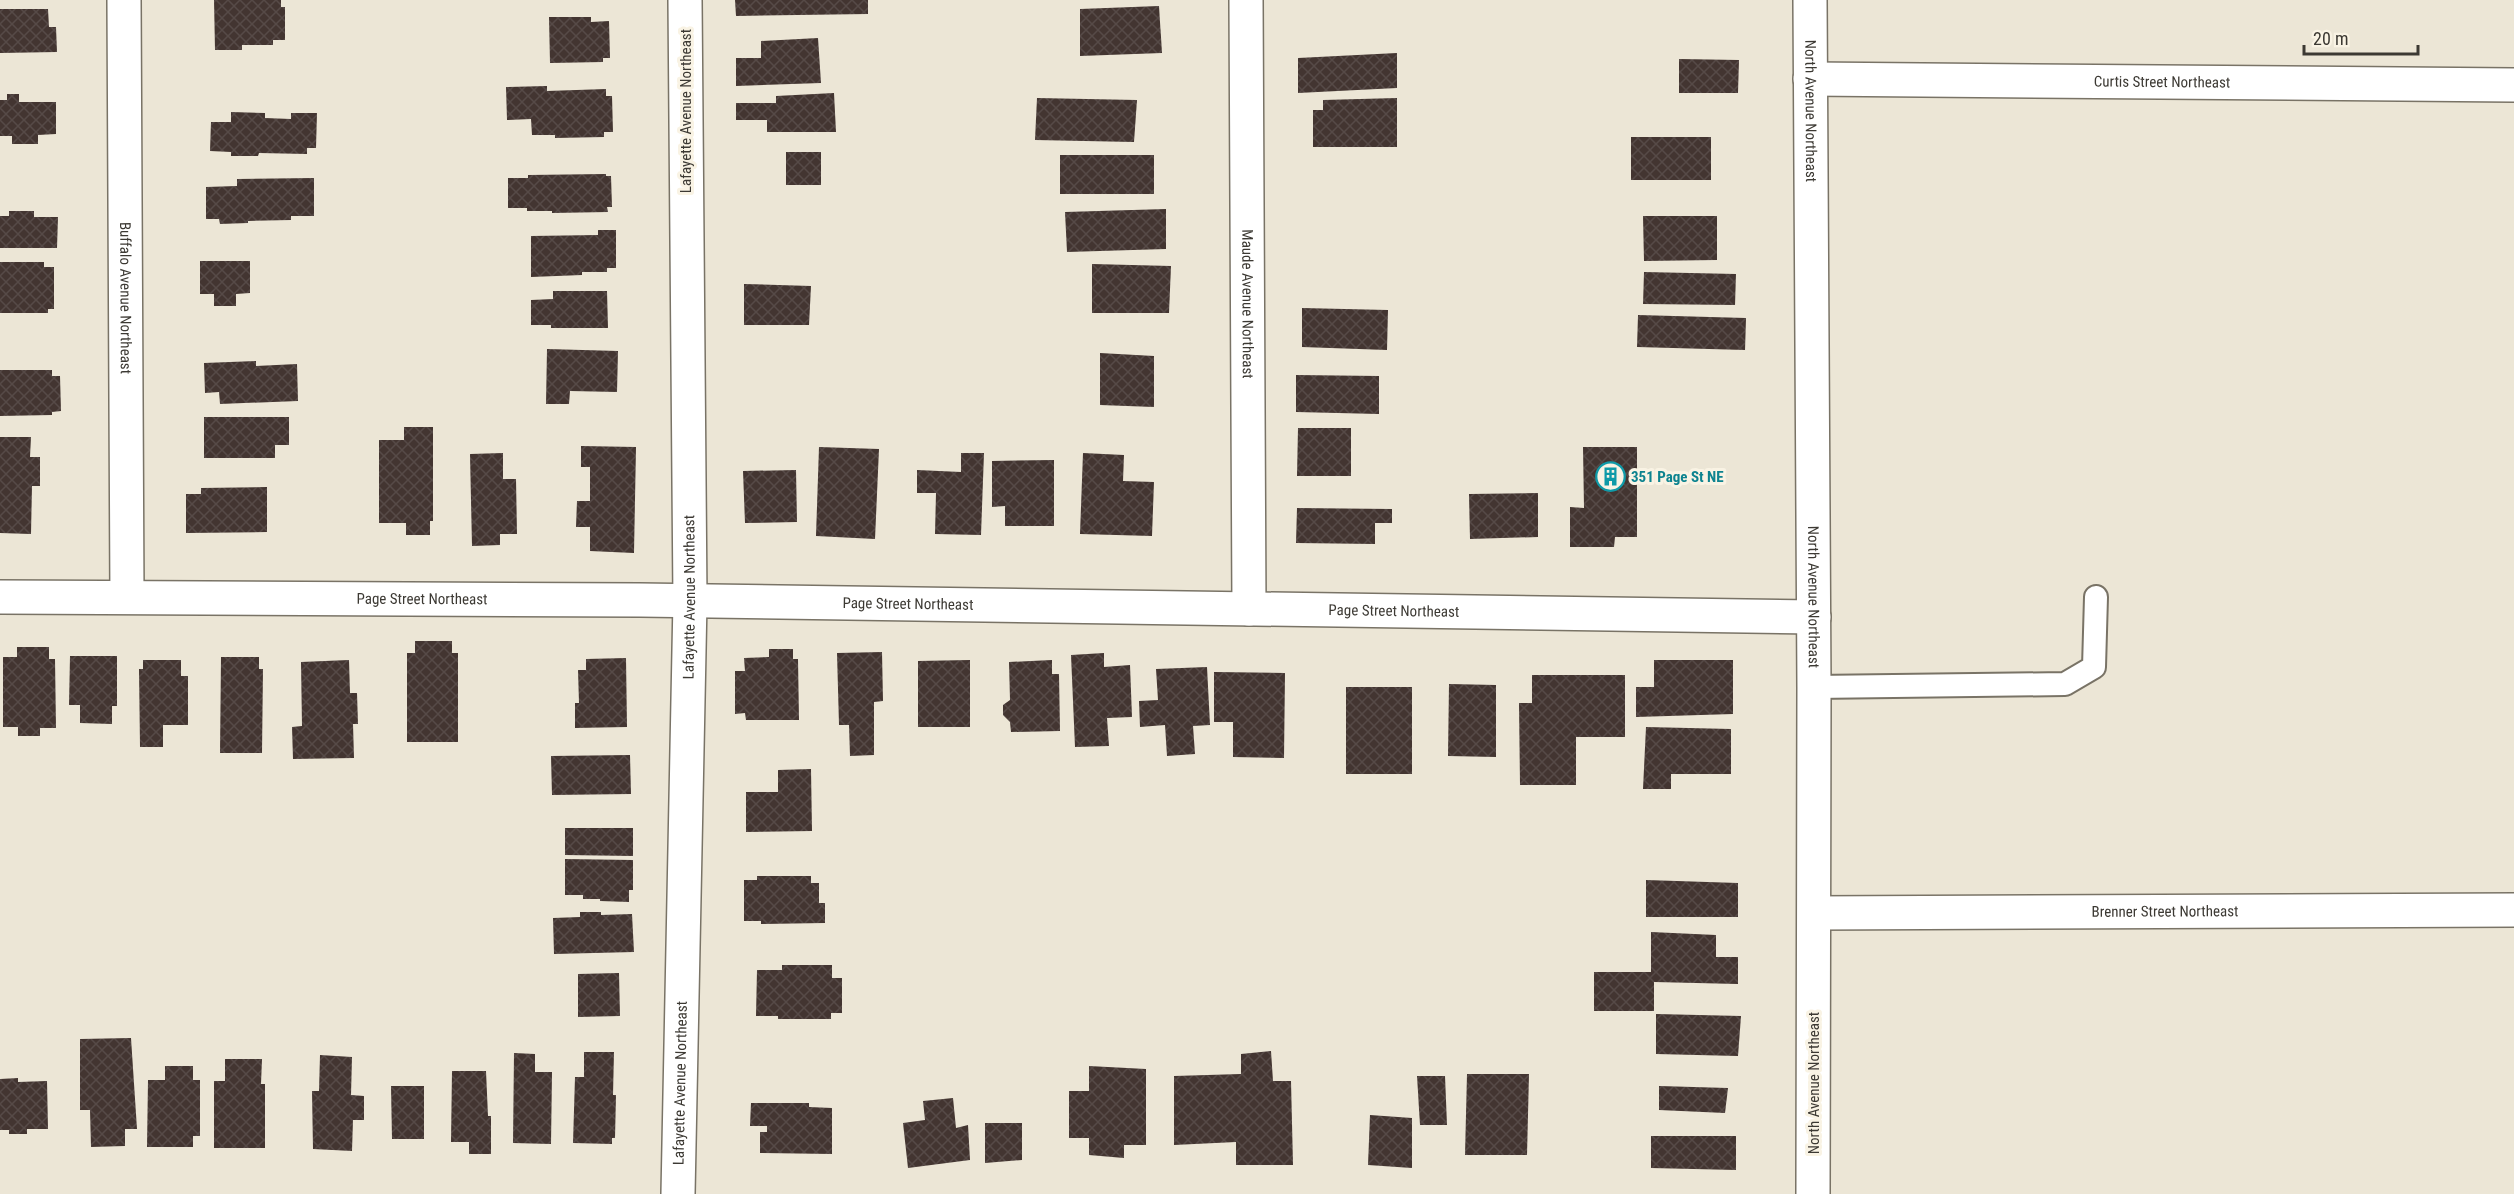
<svg xmlns="http://www.w3.org/2000/svg" width="2514" height="1194" font-family="'Roboto Condensed',sans-serif">
  <style>
    .building { fill: url(#building-cross-hatch) }
    .lines { fill: none; stroke-linecap: round; stroke-linejoin: round }
    .lane-casing { stroke: #797366; stroke-width: 26 }
    .street-casing { stroke: #797366; stroke-width: 36 }
    .secondary-casing { stroke: #797366; stroke-width: 36 }
    .lane { stroke: #fff; stroke-width: 22 }
    .street { stroke: #fff; stroke-width: 33 }
    .secondary { stroke: #fff; stroke-width: 33 }
    .labels { text-anchor: middle; stroke-width: 6; stroke-linejoin: round; paint-order: stroke }
    .street-label { font-size: 15px; fill: #3c3933; stroke: #f9f3e4 }
    .culture-label { font-size: 15px; font-weight: bold; fill: #0d838f; stroke: #f9f3e4; text-anchor: start }
  </style>
  <defs>
    <pattern id="building-cross-hatch" width="8" height="8" patternUnits="userSpaceOnUse" patternTransform="scale(1.5)"><rect width="8" height="8" fill="#433531"/><path d="M0 0l8 8M0 8l8-8" fill="none" stroke="#564a47"/></pattern>
  </defs>
  <rect width="100%" height="100%" fill="#ece6d6"/>
  <g class="building">
    <path d="M 214,0 L 281,0 L 281,7 L 285,7 L 285,40 L 273,40 L 273,45 L 242,45 L 242,50 L 215,50 Z"/>
    <path d="M 735,0 L 868,0 L 868,14 L 736,16 Z"/>
    <path d="M 1159,6 L 1162,53 L 1080,56 L 1080,9 Z"/>
    <path d="M 0,9 L 48,9 L 49,27 L 56,27 L 57,52 L 0,53 Z"/>
    <path d="M 549,17 L 591,17 L 591,22 L 609,21 L 610,58 L 603,58 L 603,62 L 550,63 Z"/>
    <path d="M 818,38 L 821,83 L 736,86 L 736,58 L 761,58 L 761,41 Z"/>
    <path d="M 1397,53 L 1397,88 L 1298,93 L 1298,58 Z"/>
    <path d="M 1679,59 L 1739,60 L 1738,93 L 1679,93 Z"/>
    <path d="M 547,86 L 547,91 L 606,89 L 606,96 L 612,96 L 613,132 L 604,132 L 604,137 L 555,138 L 555,135 L 532,135 L 531,119 L 507,120 L 506,87 Z"/>
    <path d="M 834,93 L 836,132 L 767,132 L 767,120 L 736,120 L 736,103 L 776,103 L 776,96 Z"/>
    <path d="M 7,94 L 19,94 L 19,102 L 56,102 L 56,134 L 38,135 L 38,144 L 12,144 L 12,136 L 0,136 L 0,100 L 7,100 Z"/>
    <path d="M 1037,98 L 1137,100 L 1134,142 L 1035,140 Z"/>
    <path d="M 1397,98 L 1397,147 L 1313,147 L 1313,110 L 1323,110 L 1323,100 Z"/>
    <path d="M 231,112 L 265,113 L 265,118 L 291,119 L 291,113 L 317,113 L 316,148 L 307,148 L 307,154 L 259,153 L 258,156 L 231,156 L 231,152 L 210,151 L 211,122 L 231,122 Z"/>
    <rect x="1631" y="137" width="80" height="43"/>
    <rect x="786" y="152" width="35" height="33"/>
    <rect x="1060" y="155" width="94" height="39"/>
    <path d="M 606,174 L 606,176 L 611,176 L 612,207 L 607,207 L 608,212 L 552,213 L 552,211 L 527,211 L 527,208 L 508,208 L 508,178 L 528,178 L 528,175 Z"/>
    <path d="M 314,178 L 314,216 L 291,216 L 291,220 L 248,221 L 248,223 L 220,224 L 219,219 L 206,219 L 206,187 L 237,186 L 237,179 Z"/>
    <path d="M 1166,209 L 1166,249 L 1067,252 L 1065,212 Z"/>
    <path d="M 9,211 L 34,211 L 34,217 L 58,217 L 57,248 L 0,248 L 0,216 L 9,216 Z"/>
    <path d="M 1643,216 L 1717,216 L 1717,260 L 1644,261 Z"/>
    <path d="M 598,230 L 616,230 L 616,268 L 607,268 L 607,272 L 582,272 L 582,275 L 531,277 L 531,236 L 598,235 Z"/>
    <path d="M 200,261 L 250,261 L 250,293 L 236,294 L 236,306 L 214,306 L 214,294 L 200,294 Z"/>
    <path d="M 0,262 L 44,262 L 44,267 L 54,267 L 54,309 L 48,309 L 48,313 L 0,313 Z"/>
    <path d="M 1092,264 L 1171,266 L 1169,313 L 1092,313 Z"/>
    <path d="M 1644,272 L 1736,274 L 1735,305 L 1643,304 Z"/>
    <path d="M 744,284 L 811,286 L 809,325 L 744,325 Z"/>
    <path d="M 553,291 L 607,291 L 608,328 L 551,328 L 551,325 L 531,325 L 531,300 L 553,299 Z"/>
    <path d="M 1302,308 L 1388,310 L 1387,350 L 1302,347 Z"/>
    <path d="M 1638,315 L 1746,318 L 1745,350 L 1637,347 Z"/>
    <path d="M 547,349 L 618,351 L 617,392 L 570,391 L 569,404 L 546,404 Z"/>
    <path d="M 1100,353 L 1154,356 L 1154,407 L 1100,405 Z"/>
    <path d="M 256,361 L 256,366 L 297,364 L 298,401 L 220,404 L 219,392 L 205,393 L 204,363 Z"/>
    <path d="M 0,370 L 52,370 L 52,376 L 60,376 L 61,411 L 52,412 L 52,415 L 0,416 Z"/>
    <path d="M 1296,375 L 1379,376 L 1379,414 L 1296,412 Z"/>
    <path d="M 204,417 L 289,417 L 289,445 L 275,445 L 275,458 L 204,458 Z"/>
    <path d="M 404,427 L 433,427 L 433,521 L 430,521 L 430,535 L 406,535 L 406,523 L 379,523 L 379,440 L 404,440 Z"/>
    <path d="M 1298,428 L 1351,428 L 1351,476 L 1297,476 Z"/>
    <path d="M 0,437 L 31,437 L 30,457 L 40,457 L 40,486 L 32,486 L 31,534 L 0,533 Z"/>
    <path d="M 581,446 L 636,447 L 634,553 L 590,551 L 590,527 L 576,527 L 577,501 L 590,501 L 590,467 L 581,467 Z"/>
    <path d="M 819,447 L 879,449 L 875,539 L 816,536 Z"/>
    <path d="M 1583,447 L 1637,447 L 1637,537 L 1615,537 L 1614,547 L 1570,547 L 1570,507 L 1584,508 Z"/>
    <path d="M 503,453 L 503,479 L 516,479 L 517,534 L 500,534 L 500,545 L 472,546 L 470,454 Z"/>
    <path d="M 961,453 L 984,453 L 981,535 L 935,534 L 936,493 L 917,493 L 917,470 L 961,472 Z"/>
    <path d="M 1083,453 L 1124,455 L 1123,481 L 1154,482 L 1152,536 L 1080,534 Z"/>
    <path d="M 1054,460 L 1054,526 L 1005,526 L 1005,506 L 992,507 L 992,461 Z"/>
    <path d="M 796,470 L 797,522 L 745,523 L 743,471 Z"/>
    <path d="M 267,487 L 267,532 L 186,533 L 186,494 L 201,494 L 201,488 Z"/>
    <path d="M 1538,493 L 1538,537 L 1470,539 L 1469,494 Z"/>
    <path d="M 1297,508 L 1392,509 L 1392,523 L 1375,523 L 1375,544 L 1296,543 Z"/>
    <path d="M 415,641 L 452,641 L 452,653 L 458,653 L 458,742 L 407,742 L 407,653 L 415,653 Z"/>
    <path d="M 17,647 L 49,647 L 49,659 L 55,659 L 56,728 L 40,728 L 40,736 L 18,736 L 18,727 L 3,727 L 3,657 L 17,657 Z"/>
    <path d="M 769,649 L 793,649 L 793,659 L 798,659 L 799,720 L 746,720 L 745,713 L 735,714 L 735,671 L 745,671 L 744,658 L 769,657 Z"/>
    <path d="M 882,652 L 883,701 L 874,702 L 874,755 L 850,756 L 849,725 L 839,725 L 837,653 Z"/>
    <path d="M 1104,653 L 1104,667 L 1130,665 L 1132,717 L 1107,718 L 1109,746 L 1075,747 L 1071,655 Z"/>
    <path d="M 70,656 L 117,656 L 117,706 L 112,706 L 112,724 L 80,723 L 80,705 L 69,705 Z"/>
    <path d="M 221,657 L 259,657 L 259,669 L 263,669 L 262,753 L 220,753 Z"/>
    <path d="M 626,658 L 627,727 L 575,728 L 575,703 L 579,703 L 578,670 L 586,670 L 586,659 Z"/>
    <path d="M 143,660 L 181,660 L 181,676 L 188,676 L 188,725 L 163,725 L 163,747 L 140,747 L 139,669 L 143,669 Z"/>
    <path d="M 349,660 L 350,693 L 357,693 L 358,724 L 353,724 L 354,758 L 293,759 L 292,727 L 302,726 L 301,662 Z"/>
    <path d="M 970,660 L 970,727 L 918,727 L 918,661 Z"/>
    <path d="M 1052,660 L 1052,674 L 1059,674 L 1060,731 L 1011,732 L 1010,722 L 1003,715 L 1003,705 L 1010,700 L 1009,662 Z"/>
    <path d="M 1654,660 L 1733,660 L 1733,714 L 1636,717 L 1636,687 L 1654,687 Z"/>
    <path d="M 1207,667 L 1210,725 L 1193,726 L 1195,754 L 1167,756 L 1165,725 L 1140,727 L 1139,701 L 1158,700 L 1156,669 Z"/>
    <path d="M 1214,672 L 1285,673 L 1284,758 L 1233,757 L 1233,722 L 1214,722 Z"/>
    <path d="M 1532,675 L 1625,675 L 1625,737 L 1576,737 L 1576,785 L 1520,785 L 1519,703 L 1532,703 Z"/>
    <path d="M 1449,684 L 1496,685 L 1496,757 L 1448,756 Z"/>
    <rect x="1346" y="687" width="66" height="87"/>
    <path d="M 1646,727 L 1731,729 L 1731,774 L 1671,774 L 1671,789 L 1643,789 Z"/>
    <path d="M 630,755 L 631,794 L 552,795 L 551,756 Z"/>
    <path d="M 811,769 L 812,831 L 746,832 L 746,792 L 778,792 L 778,770 Z"/>
    <path d="M 565,828 L 633,828 L 633,856 L 565,855 Z"/>
    <path d="M 565,859 L 633,860 L 633,890 L 629,890 L 629,902 L 600,901 L 600,899 L 583,899 L 583,895 L 565,895 Z"/>
    <path d="M 757,876 L 811,876 L 811,883 L 819,883 L 819,903 L 825,903 L 825,923 L 761,924 L 761,921 L 744,921 L 744,880 L 757,880 Z"/>
    <path d="M 1646,880 L 1738,883 L 1738,917 L 1646,917 Z"/>
    <path d="M 580,912 L 601,912 L 601,915 L 632,914 L 634,952 L 554,954 L 553,918 L 580,917 Z"/>
    <path d="M 1651,932 L 1716,935 L 1716,957 L 1738,957 L 1738,984 L 1654,982 L 1654,1011 L 1594,1011 L 1594,972 L 1651,972 Z"/>
    <path d="M 782,965 L 832,965 L 832,978 L 842,978 L 842,1013 L 831,1013 L 831,1019 L 778,1019 L 778,1016 L 756,1016 L 757,970 L 782,970 Z"/>
    <path d="M 619,973 L 620,1016 L 578,1017 L 578,974 Z"/>
    <path d="M 1656,1014 L 1741,1016 L 1738,1056 L 1656,1054 Z"/>
    <path d="M 131,1038 L 137,1129 L 125,1129 L 125,1146 L 91,1147 L 90,1110 L 80,1110 L 80,1039 Z"/>
    <path d="M 1271,1051 L 1273,1081 L 1291,1081 L 1293,1165 L 1236,1165 L 1236,1142 L 1174,1145 L 1174,1076 L 1241,1074 L 1241,1054 Z"/>
    <path d="M 584,1052 L 614,1052 L 613,1095 L 616,1095 L 615,1138 L 612,1138 L 612,1144 L 573,1143 L 575,1077 L 584,1077 Z"/>
    <path d="M 514,1053 L 535,1054 L 535,1072 L 552,1072 L 551,1144 L 513,1143 Z"/>
    <path d="M 320,1055 L 352,1057 L 351,1095 L 364,1096 L 364,1120 L 353,1120 L 352,1151 L 313,1149 L 312,1091 L 319,1091 Z"/>
    <path d="M 225,1059 L 262,1059 L 261,1084 L 265,1084 L 265,1148 L 214,1148 L 214,1081 L 225,1081 Z"/>
    <path d="M 165,1066 L 193,1066 L 193,1080 L 200,1080 L 200,1136 L 193,1136 L 193,1147 L 147,1147 L 148,1080 L 165,1080 Z"/>
    <path d="M 1089,1066 L 1146,1069 L 1146,1145 L 1124,1145 L 1124,1158 L 1089,1155 L 1089,1138 L 1069,1138 L 1069,1091 L 1089,1091 Z"/>
    <path d="M 452,1071 L 486,1071 L 488,1116 L 491,1116 L 491,1154 L 469,1154 L 469,1142 L 451,1142 Z"/>
    <path d="M 1467,1074 L 1529,1074 L 1527,1155 L 1465,1155 Z"/>
    <path d="M 1417,1076 L 1445,1076 L 1447,1125 L 1420,1125 Z"/>
    <path d="M 18,1078 L 18,1082 L 47,1081 L 48,1129 L 27,1129 L 27,1134 L 9,1134 L 9,1130 L 0,1130 L 0,1079 Z"/>
    <path d="M 391,1086 L 424,1086 L 424,1139 L 392,1139 Z"/>
    <path d="M 1659,1086 L 1728,1088 L 1725,1113 L 1659,1110 Z"/>
    <path d="M 953,1098 L 956,1128 L 968,1125 L 970,1160 L 908,1168 L 903,1123 L 925,1120 L 923,1101 Z"/>
    <path d="M 751,1103 L 809,1103 L 809,1107 L 832,1108 L 832,1154 L 760,1153 L 760,1132 L 767,1132 L 767,1126 L 750,1126 Z"/>
    <path d="M 1370,1115 L 1412,1118 L 1412,1168 L 1368,1165 Z"/>
    <path d="M 985,1123 L 1022,1123 L 1022,1160 L 985,1163 Z"/>
    <path d="M 1651,1136 L 1736,1136 L 1736,1170 L 1651,1168 Z"/>
  </g>
  <g class="lines">
    <defs>
      <path id="lane" d="M 1814,687 L 2065,684 L 2094,667 L 2096,597"/>
      <g id="street">
        <path id="s1" d="M 124,0 L 127,597"/>
        <path id="s2" d="M 1246,0 L 1249,609"/>
        <path id="s3" d="M 1810,0 L 1814,687 L 1813,1194"/>
        <path id="s4" d="M 1810,79 L 2514,85"/>
        <path id="s5" d="M 0,597 L 640,600 L 1814,617"/>
        <path id="s6" d="M 1815,913 L 2514,910"/>
      </g>
      <g id="secondary">
        <path id="s7" d="M 678,1194 L 690,601 L 685,0"/>
      </g>
    </defs>
    <use href="#lane" class="lane-casing"/>
    <use href="#street" class="street-casing"/>
    <use href="#secondary" class="secondary-casing"/>
    <use href="#lane" class="lane"/>
    <use href="#street" class="street"/>
    <use href="#secondary" class="secondary"/>
  </g>
  <defs>
    <symbol id="building-ring" viewBox="-11 -11 22 22"><circle r="9.5" fill="#f9f3e4" stroke="#0f9aa8" stroke-width="1.5"/><path d="M-4-6H4V6H1V3H-1V6H-4ZM-2.5-4.3h1.7v1.8h-1.7ZM.8-4.3h1.7v1.8H.8ZM-2.5-1h1.7V.8h-1.7ZM.8-1h1.7V.8H.8Z" fill="#0f9aa8"/></symbol>
  </defs>
  <g fill-rule="evenodd">
    <use href="#building-ring" x="1594" y="460" width="33" height="33"/>
  </g>
  <g class="labels">
    <g class="street-label">
      <text dy="5" stroke="none"><textPath href="#s4" startOffset="352">Curtis Street Northeast</textPath></text>
      <text transform="translate(686 111) rotate(-90)" y="5">Lafayette Avenue Northeast</text>
      <text dy="5" stroke="none"><textPath href="#s3" startOffset="111">North Avenue Northeast</textPath></text>
      <text dy="5" stroke="none"><textPath href="#s1" startOffset="298">Buffalo Avenue Northeast</textPath></text>
      <text dy="5" stroke="none"><textPath href="#s2" startOffset="304">Maude Avenue Northeast</textPath></text>
      <text dy="5" stroke="none"><textPath href="#s7" startOffset="597">Lafayette Avenue Northeast</textPath></text>
      <text dy="5" stroke="none"><textPath href="#s3" startOffset="597">North Avenue Northeast</textPath></text>
      <text dy="5" stroke="none"><textPath href="#s5" startOffset="422">Page Street Northeast</textPath></text>
      <text dy="5" stroke="none"><textPath href="#s5" startOffset="908">Page Street Northeast</textPath></text>
      <text dy="5" stroke="none"><textPath href="#s5" startOffset="1394">Page Street Northeast</textPath></text>
      <text dy="5" stroke="none"><textPath href="#s6" startOffset="350">Brenner Street Northeast</textPath></text>
      <text dy="5" stroke="none"><textPath href="#s7" startOffset="111">Lafayette Avenue Northeast</textPath></text>
      <text transform="translate(1814 1083) rotate(-90)" y="5">North Avenue Northeast</text>
    </g>
    <g class="culture-label">
      <text x="1631" y="482">351 Page St NE</text>
    </g>
  </g>
  <path d="M2304 45v9h114v-9" fill="none" stroke="#3c3933" stroke-width="3"/>
  <text x="2313" y="45" font-size="18" fill="#3c3933" stroke="#f9f3e4" stroke-width="4.5" paint-order="stroke">20 m</text>
</svg>
